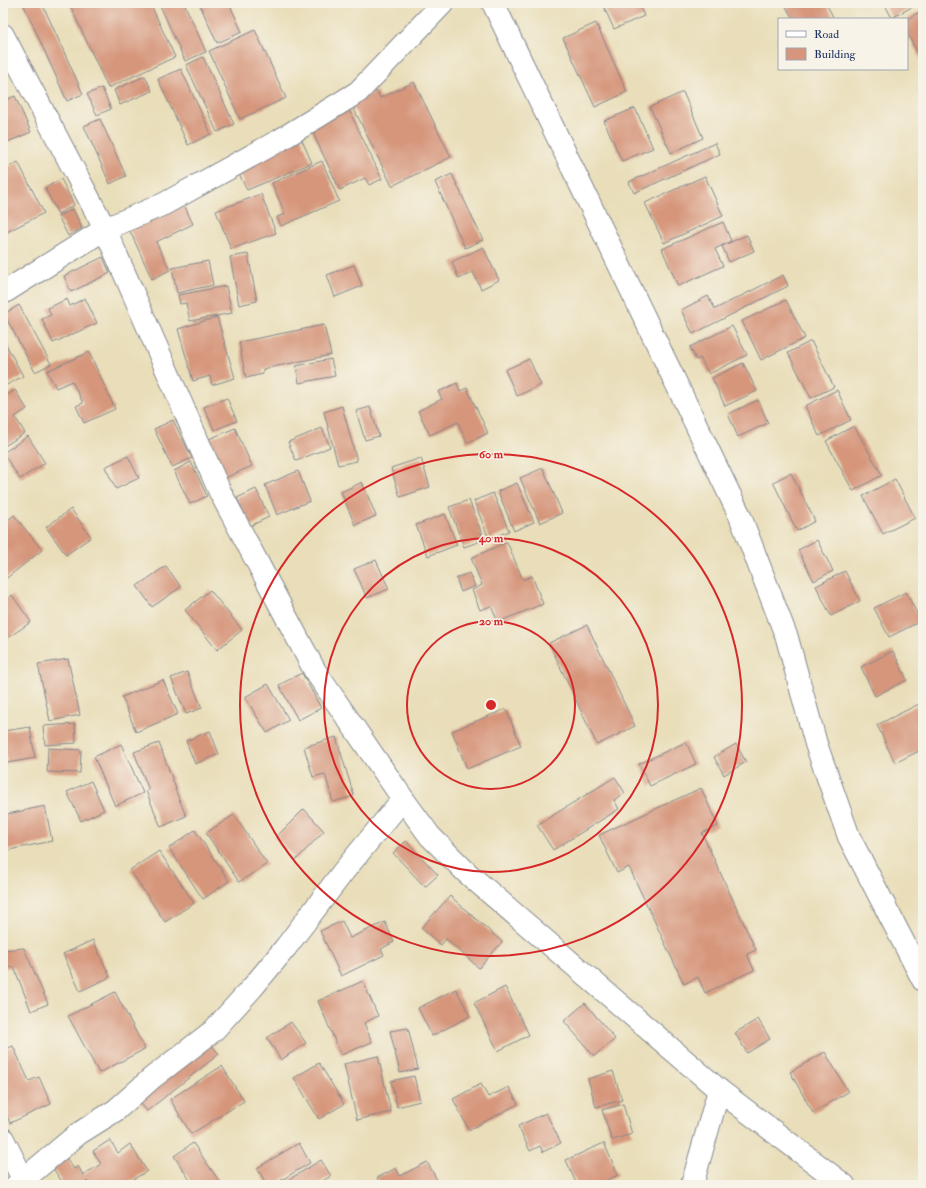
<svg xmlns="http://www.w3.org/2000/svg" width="926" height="1188" font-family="'IM FELL Double Pica',serif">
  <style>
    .building { fill: #d6967b }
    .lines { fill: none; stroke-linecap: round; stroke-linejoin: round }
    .street-casing { stroke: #82868c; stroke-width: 24 }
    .street { stroke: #fff; stroke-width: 22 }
    .ring { fill: none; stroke: #d62828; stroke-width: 2 }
    .centre { fill: #d62828; stroke: #f7f3e8; stroke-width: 2 }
    .ring-label { font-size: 12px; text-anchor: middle; font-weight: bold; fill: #d62828; stroke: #f7f3e8; stroke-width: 3; stroke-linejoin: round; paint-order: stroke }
  </style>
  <rect width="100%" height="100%" fill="#f7f3e8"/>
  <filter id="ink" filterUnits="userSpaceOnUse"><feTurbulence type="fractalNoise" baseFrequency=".025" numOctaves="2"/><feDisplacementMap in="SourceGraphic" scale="8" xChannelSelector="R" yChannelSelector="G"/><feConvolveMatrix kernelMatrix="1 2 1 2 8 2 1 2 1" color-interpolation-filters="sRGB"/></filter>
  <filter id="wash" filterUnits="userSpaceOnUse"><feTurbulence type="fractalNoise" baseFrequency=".012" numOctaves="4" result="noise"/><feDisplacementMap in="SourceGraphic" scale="16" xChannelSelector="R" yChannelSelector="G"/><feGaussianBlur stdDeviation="0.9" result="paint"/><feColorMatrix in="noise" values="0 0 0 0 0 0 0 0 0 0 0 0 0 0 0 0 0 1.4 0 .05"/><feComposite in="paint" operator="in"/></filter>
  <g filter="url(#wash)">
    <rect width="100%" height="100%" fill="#e9deb9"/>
    <g id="blocks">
      <g class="building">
        <path d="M 23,3 L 42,3 L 83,94 L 67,101 Z"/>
        <path d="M 69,3 L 150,3 L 175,57 L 108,88 Z"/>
        <path d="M 159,3 L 184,3 L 206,52 L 185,61 Z"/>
        <path d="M 199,3 L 229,3 L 242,32 L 217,43 Z"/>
        <path d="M 602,3 L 638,3 L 644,16 L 614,29 Z"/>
        <path d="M 784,3 L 826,3 L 834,19 L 793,19 Z"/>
        <path d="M 884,3 L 919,3 L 892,18 Z"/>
        <path d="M 923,10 L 923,63 L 907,33 L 907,19 Z"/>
        <path d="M 596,23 L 627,92 L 595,107 L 563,38 Z"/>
        <path d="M 255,30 L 286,98 L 240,119 L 209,51 Z"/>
        <path d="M 203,57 L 234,124 L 217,132 L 186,65 Z"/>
        <path d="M 181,69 L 211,134 L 188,145 L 158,79 Z"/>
        <path d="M 145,76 L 152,91 L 120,105 L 114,90 Z"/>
        <path d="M 414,82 L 451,157 L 392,186 L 351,103 L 377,91 L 380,98 Z"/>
        <path d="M 102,88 L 111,109 L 97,115 L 87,94 Z"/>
        <path d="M 683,92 L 703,138 L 671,153 L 650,107 Z"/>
        <path d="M 15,96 L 31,132 L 3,144 L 3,101 Z"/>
        <path d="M 347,106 L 382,179 L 369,185 L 365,178 L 340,190 L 309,125 Z"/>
        <path d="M 635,108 L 653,148 L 622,161 L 604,121 Z"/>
        <path d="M 100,119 L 126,176 L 110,184 L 84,126 Z"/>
        <path d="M 300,136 L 312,163 L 247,190 L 238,172 Z"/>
        <path d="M 715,143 L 720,154 L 634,193 L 629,182 Z"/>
        <path d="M 322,161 L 339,201 L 281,226 L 277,217 L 285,214 L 272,183 Z"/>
        <path d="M 18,162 L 44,213 L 3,234 L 3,170 Z"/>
        <path d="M 452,174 L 483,240 L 465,248 L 435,182 Z"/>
        <path d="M 705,176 L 723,216 L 664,243 L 645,203 Z"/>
        <path d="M 61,179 L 74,205 L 58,214 L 45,188 Z"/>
        <path d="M 261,194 L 276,233 L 231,249 L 216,211 Z"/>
        <path d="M 183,203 L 193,224 L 156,242 L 170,270 L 152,279 L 129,229 Z"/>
        <path d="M 73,209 L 82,228 L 68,236 L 58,216 Z"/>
        <path d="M 723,222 L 731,241 L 715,249 L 723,266 L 678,286 L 662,249 Z"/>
        <path d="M 747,235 L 754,251 L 729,262 L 722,246 Z"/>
        <path d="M 483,247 L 499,280 L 481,289 L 473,272 L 459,279 L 452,262 Z"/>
        <path d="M 248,254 L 257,301 L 239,305 L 230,257 Z"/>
        <path d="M 103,257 L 110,273 L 71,292 L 64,276 Z"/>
        <path d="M 208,261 L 213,285 L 177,293 L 172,268 Z"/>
        <path d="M 354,265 L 362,286 L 335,297 L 327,275 Z"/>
        <path d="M 783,275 L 788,286 L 693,334 L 681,310 L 708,296 L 715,309 Z"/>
        <path d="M 226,286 L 232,313 L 190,321 L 186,303 L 180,304 L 178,295 Z"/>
        <path d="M 85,298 L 97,323 L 53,343 L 42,319 L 51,315 L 48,308 L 67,299 L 70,306 Z"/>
        <path d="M 786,300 L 805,338 L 761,360 L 742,321 Z"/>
        <path d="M 19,305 L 51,364 L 35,372 L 4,314 Z"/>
        <path d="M 217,317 L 235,378 L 212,385 L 210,376 L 193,381 L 178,329 Z"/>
        <path d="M 324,325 L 331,355 L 263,369 L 263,374 L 246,378 L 239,342 Z"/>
        <path d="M 732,326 L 747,355 L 709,374 L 700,358 L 696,360 L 690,347 Z"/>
        <path d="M 3,339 L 23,376 L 3,387 Z"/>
        <path d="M 811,341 L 834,387 L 811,398 L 788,353 Z"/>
        <path d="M 89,352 L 115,409 L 84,423 L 76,406 L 83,403 L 72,381 L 56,388 L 47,371 Z"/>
        <path d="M 331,359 L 335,376 L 299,383 L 296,366 Z"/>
        <path d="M 529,359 L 541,385 L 517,396 L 505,370 Z"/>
        <path d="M 743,363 L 757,391 L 725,406 L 712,378 Z"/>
        <path d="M 457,383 L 460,391 L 467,388 L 488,433 L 467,443 L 458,422 L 430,435 L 418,411 L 442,399 L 438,392 Z"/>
        <path d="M 15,390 L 27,409 L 15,417 L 25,433 L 3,447 L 3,398 Z"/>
        <path d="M 837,390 L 851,420 L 819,436 L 805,406 Z"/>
        <path d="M 227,398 L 237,421 L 214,430 L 204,407 Z"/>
        <path d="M 758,400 L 768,423 L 738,437 L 728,414 Z"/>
        <path d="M 342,406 L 357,461 L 338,465 L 324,412 Z"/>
        <path d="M 370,407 L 379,436 L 365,440 L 356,411 Z"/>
        <path d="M 173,420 L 192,458 L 172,467 L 154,429 Z"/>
        <path d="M 854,426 L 882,475 L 853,491 L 826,441 Z"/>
        <path d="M 235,428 L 252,466 L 225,478 L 209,439 Z"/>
        <path d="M 322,428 L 330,447 L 296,461 L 288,442 Z"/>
        <path d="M 28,436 L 45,463 L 20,479 L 3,453 Z"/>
        <path d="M 128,456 L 139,478 L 116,489 L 105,467 Z"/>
        <path d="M 421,458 L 430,487 L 400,497 L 391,468 Z"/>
        <path d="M 191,462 L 207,496 L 190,504 L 174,471 Z"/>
        <path d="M 543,468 L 562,513 L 540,523 L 520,478 Z"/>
        <path d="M 298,471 L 310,501 L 277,515 L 265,485 Z"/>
        <path d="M 791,473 L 815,521 L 797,531 L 773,482 Z"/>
        <path d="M 895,479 L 915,518 L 883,534 L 863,496 Z"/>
        <path d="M 362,482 L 376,516 L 355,525 L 341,492 Z"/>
        <path d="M 517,483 L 534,522 L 514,531 L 498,491 Z"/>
        <path d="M 256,489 L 269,517 L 250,526 L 237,498 Z"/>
        <path d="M 493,493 L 509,531 L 489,539 L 474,501 Z"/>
        <path d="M 469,500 L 484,540 L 464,547 L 449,507 Z"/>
        <path d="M 71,509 L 91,537 L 66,555 L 46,527 Z"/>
        <path d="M 445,514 L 457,545 L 428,556 L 416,525 Z"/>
        <path d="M 14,515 L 42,550 L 3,581 L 3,524 Z"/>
        <path d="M 817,540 L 833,571 L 814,581 L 798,550 Z"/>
        <path d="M 507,542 L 523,580 L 532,576 L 543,604 L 498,622 L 491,606 L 480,610 L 472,590 L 482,585 L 471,558 Z"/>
        <path d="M 376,560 L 389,589 L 367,598 L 354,569 Z"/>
        <path d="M 166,566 L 181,587 L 152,607 L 137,586 Z"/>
        <path d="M 845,571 L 860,601 L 831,616 L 816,586 Z"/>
        <path d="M 469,573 L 475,586 L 461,592 L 456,578 Z"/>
        <path d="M 210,590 L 242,630 L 217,650 L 185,610 Z"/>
        <path d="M 906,592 L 921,621 L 889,637 L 874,608 Z"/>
        <path d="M 12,595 L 31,622 L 3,641 L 3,602 Z"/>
        <path d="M 587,625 L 635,726 L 597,745 L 549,643 Z"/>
        <path d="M 893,651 L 907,680 L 875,696 L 861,667 Z"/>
        <path d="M 68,659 L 80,715 L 50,721 L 38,664 Z"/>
        <path d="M 187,672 L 202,708 L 186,714 L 171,678 Z"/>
        <path d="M 302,673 L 321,708 L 298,720 L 279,685 Z"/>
        <path d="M 163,680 L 178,714 L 136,732 L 122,697 Z"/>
        <path d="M 268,684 L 289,720 L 267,733 L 245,697 Z"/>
        <path d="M 923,702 L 923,749 L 895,763 L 877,725 Z"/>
        <path d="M 506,709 L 521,746 L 467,769 L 452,731 Z"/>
        <path d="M 75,724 L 76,743 L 45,745 L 43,726 Z"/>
        <path d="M 30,727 L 35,758 L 7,763 L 3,731 Z"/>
        <path d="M 210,731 L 219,754 L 195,764 L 186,741 Z"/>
        <path d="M 336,737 L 354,796 L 333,802 L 325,774 L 313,777 L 304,747 Z"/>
        <path d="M 686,742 L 696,764 L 650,786 L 639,764 Z"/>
        <path d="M 159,743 L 176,789 L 175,789 L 186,816 L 161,827 L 146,791 L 149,790 L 134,752 Z"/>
        <path d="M 121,744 L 143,793 L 115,806 L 94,757 Z"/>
        <path d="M 736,744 L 746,762 L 724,775 L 714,757 Z"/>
        <path d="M 48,748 L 81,750 L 80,773 L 47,772 Z"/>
        <path d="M 615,777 L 625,793 L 614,800 L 619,809 L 553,850 L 537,825 Z"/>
        <path d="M 91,781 L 104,810 L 81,821 L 67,792 Z"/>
        <path d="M 701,788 L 718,826 L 702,833 L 756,950 L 747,954 L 754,970 L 705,993 L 698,977 L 684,984 L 629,867 L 617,873 L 599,835 Z"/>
        <path d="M 45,806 L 52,841 L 4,851 L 3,815 Z"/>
        <path d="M 304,809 L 324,831 L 296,860 L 276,837 Z"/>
        <path d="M 234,815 L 267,864 L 239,882 L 206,833 Z"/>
        <path d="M 195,830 L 229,881 L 203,899 L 169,848 Z"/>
        <path d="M 406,841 L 438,875 L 425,887 L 393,853 Z"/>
        <path d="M 159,851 L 194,903 L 165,922 L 130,870 Z"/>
        <path d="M 450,896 L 502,942 L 479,968 L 446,939 L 441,945 L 421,928 Z"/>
        <path d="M 342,921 L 350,938 L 385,922 L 394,942 L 381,949 L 384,955 L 341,976 L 320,931 Z"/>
        <path d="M 93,940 L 110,977 L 80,991 L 63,954 Z"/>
        <path d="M 24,948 L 48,1004 L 31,1011 L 14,967 L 3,968 L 3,950 Z"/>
        <path d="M 363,981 L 378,1016 L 364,1023 L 372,1042 L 341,1055 L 318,1001 Z"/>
        <path d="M 505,987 L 529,1035 L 498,1051 L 474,1003 Z"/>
        <path d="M 456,989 L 470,1016 L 432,1036 L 418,1008 Z"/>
        <path d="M 115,992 L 145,1049 L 99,1073 L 68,1016 Z"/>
        <path d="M 585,1003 L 615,1039 L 594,1056 L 564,1021 Z"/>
        <path d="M 758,1019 L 770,1039 L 747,1053 L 735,1033 Z"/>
        <path d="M 291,1022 L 306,1043 L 281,1060 L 267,1038 Z"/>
        <path d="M 408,1028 L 418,1069 L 400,1073 L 390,1031 Z"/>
        <path d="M 209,1042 L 219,1054 L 147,1111 L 137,1099 Z"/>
        <path d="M 13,1046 L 29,1081 L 39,1077 L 51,1104 L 10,1123 L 3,1108 L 3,1050 Z"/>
        <path d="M 825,1052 L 848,1092 L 813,1113 L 790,1072 Z"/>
        <path d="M 378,1056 L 391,1112 L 357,1120 L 344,1064 Z"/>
        <path d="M 319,1063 L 344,1104 L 319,1119 L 294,1078 Z"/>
        <path d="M 222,1066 L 244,1101 L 191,1134 L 170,1099 Z"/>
        <path d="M 613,1071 L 622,1100 L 596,1107 L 588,1079 Z"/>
        <path d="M 414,1076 L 420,1101 L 397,1107 L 391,1081 Z"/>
        <path d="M 481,1084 L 488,1097 L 509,1087 L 518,1104 L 469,1130 L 453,1099 Z"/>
        <path d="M 623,1104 L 632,1134 L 612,1140 L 602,1110 Z"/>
        <path d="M 546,1113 L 561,1143 L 543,1152 L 540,1146 L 530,1151 L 518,1126 Z"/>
        <path d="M 110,1140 L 118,1153 L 130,1144 L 147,1171 L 124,1185 L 90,1185 L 87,1181 L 83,1184 L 84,1185 L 64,1185 L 53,1168 L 67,1159 L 74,1169 L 78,1166 L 83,1175 L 101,1164 L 93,1151 Z"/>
        <path d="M 193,1143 L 222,1185 L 193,1185 L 174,1156 Z"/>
        <path d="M 299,1143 L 310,1163 L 273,1185 L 267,1185 L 257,1168 Z"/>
        <path d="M 604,1143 L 618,1175 L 597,1185 L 577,1185 L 566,1160 Z"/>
        <path d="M 321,1160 L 331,1176 L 316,1185 L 287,1185 L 285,1182 Z"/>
        <path d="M 427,1162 L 440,1185 L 381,1185 L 377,1178 L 396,1168 L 400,1176 Z"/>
      </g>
    </g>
  </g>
  <g filter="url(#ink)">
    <use href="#blocks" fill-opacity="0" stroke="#82868c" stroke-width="1"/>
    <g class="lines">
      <defs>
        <g id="street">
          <path d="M 493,3 L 740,516 L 787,638 L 816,744 L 849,837 L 923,980"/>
          <path d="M 3,35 L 105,229 L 220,492 L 315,671 L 403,799 L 430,836 L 467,873 L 719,1090 L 844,1185"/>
          <path d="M 3,293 L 105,229 L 164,204 L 280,140 L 358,92 L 443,3"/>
          <path d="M 3,1139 L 23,1179"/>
          <path d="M 17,1185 L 78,1134 L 116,1110 L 152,1078 L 213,1031 L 252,988 L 286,947 L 343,872 L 403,799"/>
          <path d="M 692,1185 L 719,1090"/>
        </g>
      </defs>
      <use href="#street" class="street-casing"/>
      <use href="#street" class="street"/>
    </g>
  </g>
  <g class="ring">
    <circle cx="491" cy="705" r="84"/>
    <circle cx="491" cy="705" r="167"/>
    <circle cx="491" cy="705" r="251"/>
  </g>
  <circle cx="491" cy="705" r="6" class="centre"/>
  <g class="ring-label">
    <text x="491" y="458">60 m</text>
    <text x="491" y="542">40 m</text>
    <text x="491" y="625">20 m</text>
  </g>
  <rect width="926" height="1188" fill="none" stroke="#f7f3e8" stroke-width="16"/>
  <rect x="778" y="18" width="130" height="52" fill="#f7f3e8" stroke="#9fa5b1"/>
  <rect x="786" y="31" width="20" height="6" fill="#ffffff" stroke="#9fa5b1"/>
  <text x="814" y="38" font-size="12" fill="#1b2f5e">Road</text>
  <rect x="786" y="48" width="20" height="12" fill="#d6967b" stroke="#9fa5b1"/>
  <text x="814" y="58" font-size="12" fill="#1b2f5e">Building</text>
</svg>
